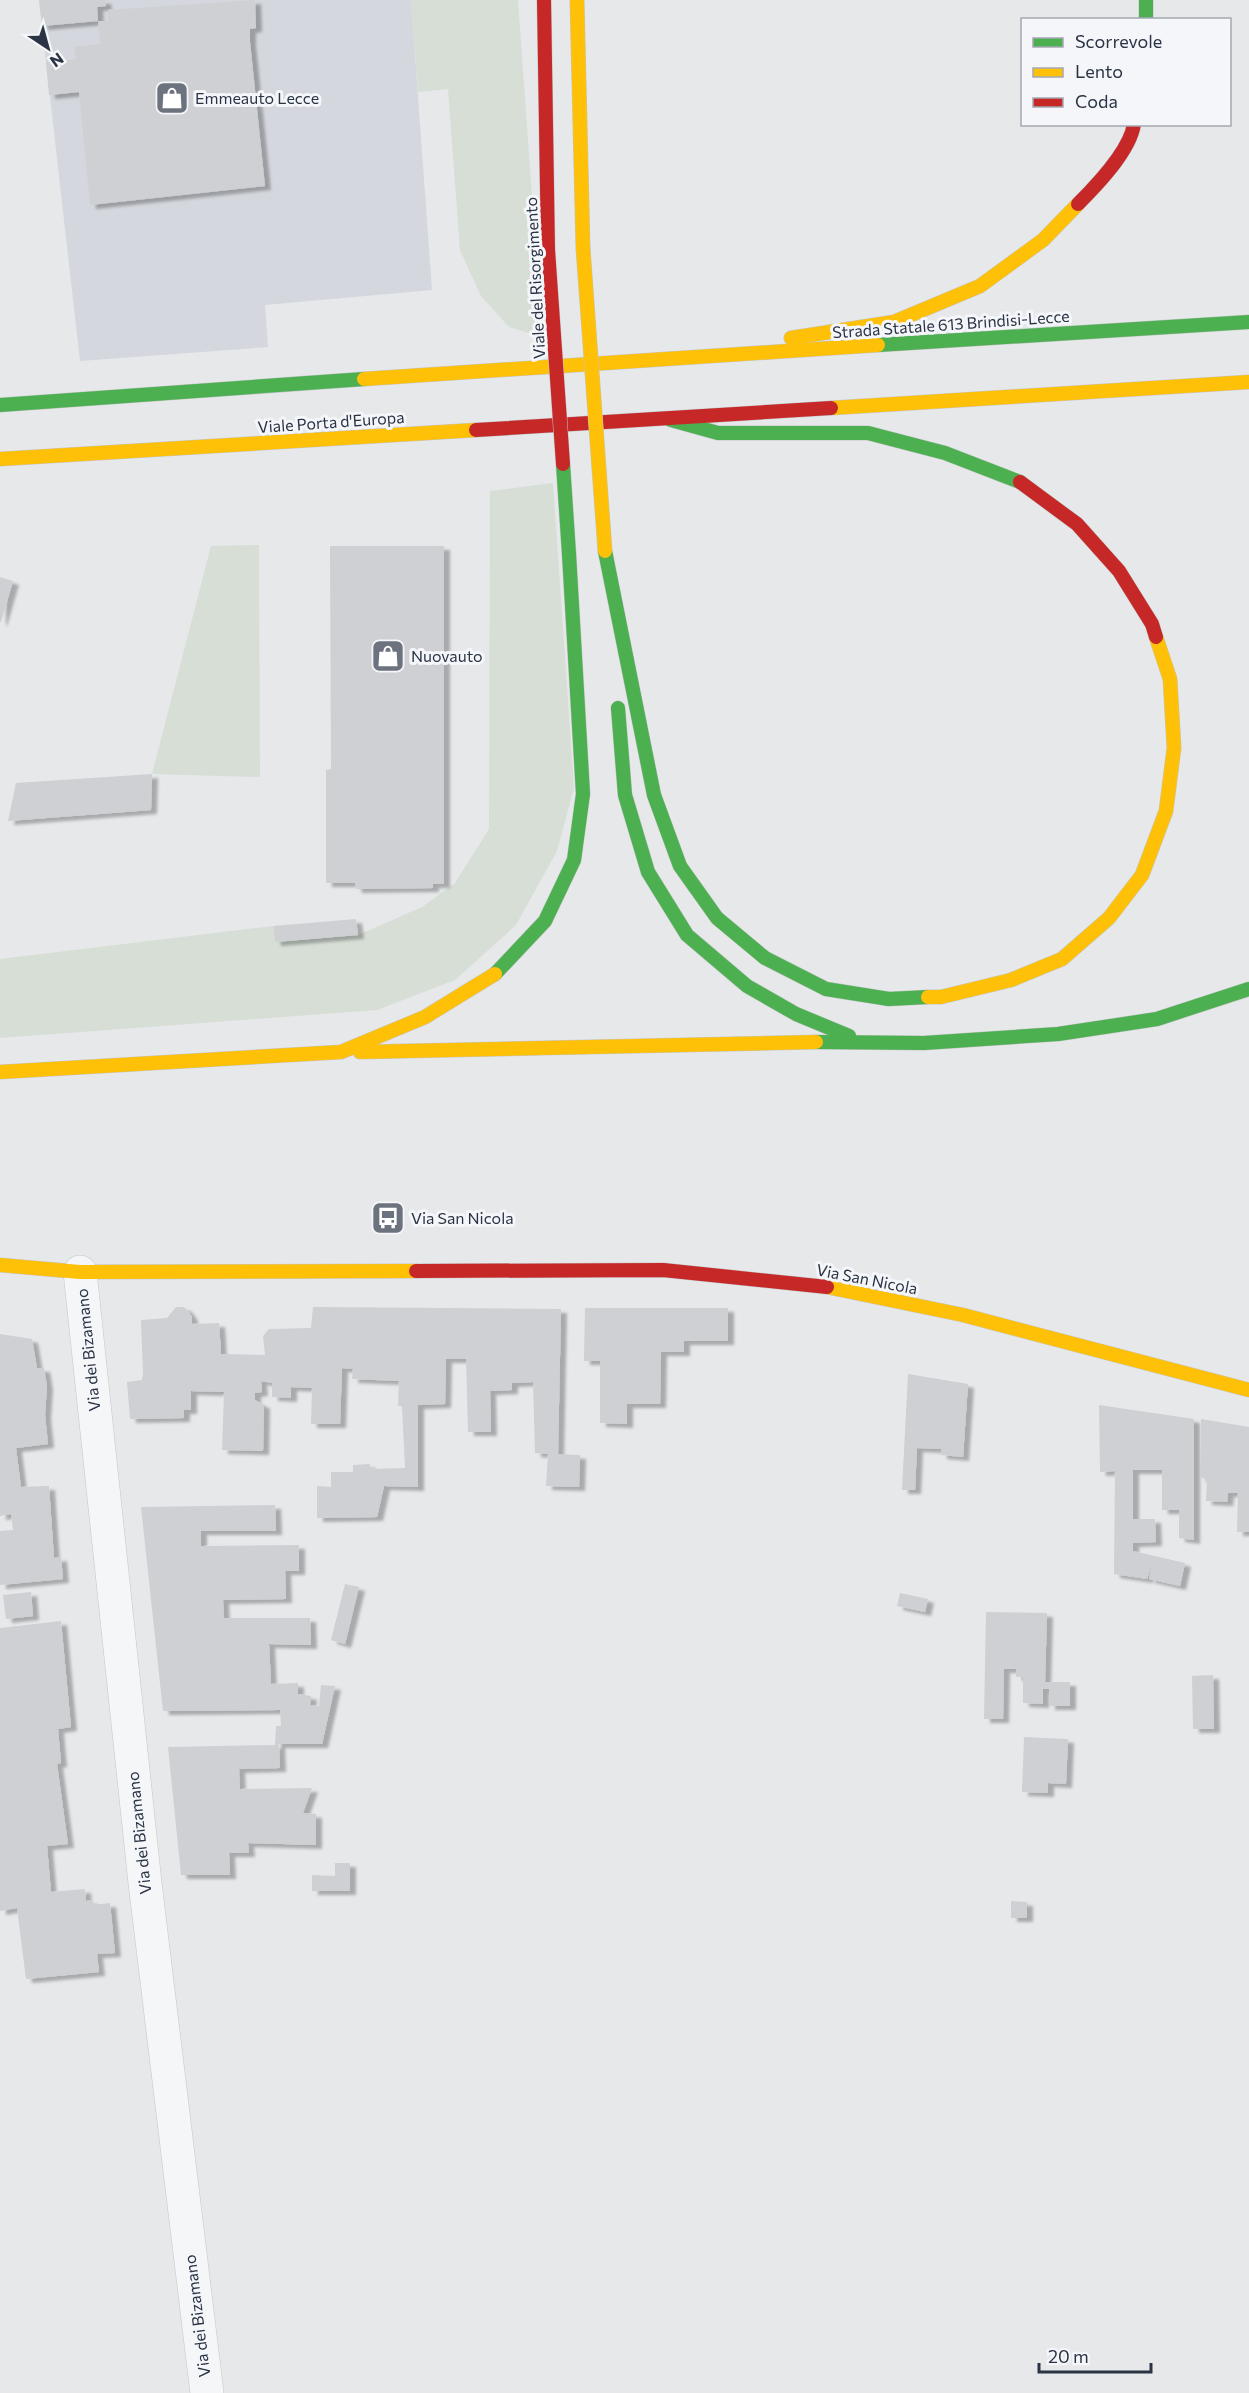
<svg xmlns="http://www.w3.org/2000/svg" width="1249" height="2393" font-family="Commissioner,sans-serif">
  <style>
    .built { fill: #d4d7dd }
    .green { fill: #d6ded6 }
    .building { fill: #ced0d3; filter: url(#shadow) }
    .lines { fill: none; stroke-linecap: round; stroke-linejoin: round }
    .street-casing { stroke: #c4c6c8; stroke-width: 34 }
    .fast-casing { stroke: #c4c6c8; stroke-width: 15 }
    .slow-casing { stroke: #c4c6c8; stroke-width: 15 }
    .jam-casing { stroke: #c4c6c8; stroke-width: 15 }
    .street { stroke: #f5f6f7; stroke-width: 33 }
    .fast { stroke: #4caf50; stroke-width: 14 }
    .slow { stroke: #ffc107; stroke-width: 14 }
    .jam { stroke: #c62828; stroke-width: 14 }
    .fast-bridge-casing { stroke: #c4c6c8; stroke-width: 15; stroke-linecap: butt }
    .slow-bridge-casing { stroke: #c4c6c8; stroke-width: 15; stroke-linecap: butt }
    .jam-bridge-casing { stroke: #c4c6c8; stroke-width: 15; stroke-linecap: butt }
    .fast-bridge { stroke: #4caf50; stroke-width: 14 }
    .slow-bridge { stroke: #ffc107; stroke-width: 14 }
    .jam-bridge { stroke: #c62828; stroke-width: 14 }
    .labels { text-anchor: middle; stroke-width: 6; stroke-linejoin: round; paint-order: stroke }
    .poi-label { font-size: 16px; fill: #2b3445; stroke: #f4f6f9; text-anchor: start }
    .street-label { font-size: 16px; fill: #2b3445; stroke: #f4f6f9 }
  </style>
  <defs>
    <filter id="shadow"><feDropShadow dx="6" dy="4" stdDeviation="1.5" flood-color="#0004"/></filter>
  </defs>
  <rect width="100%" height="100%" fill="#e6e8ea"/>
  <path class="built" d="M 39,0 L 411,0 L 432,290 L 265,305 L 268,347 L 80,361 Z"/>
  <g class="green">
    <path d="M 411,0 L 518,0 L 542,337 L 509,327 L 481,296 L 460,250 L 448,89 L 418,92 Z"/>
    <path d="M 553,483 L 574,788 L 557,851 L 516,925 L 455,980 L 377,1010 L 0,1038 L 0,959 L 273,926 L 275,942 L 358,935 L 422,907 L 455,883 L 489,829 L 490,491 Z"/>
    <path d="M 259,545 L 260,777 L 152,774 L 211,546 Z"/>
  </g>
  <g class="building">
    <path d="M 39,0 L 105,0 L 106,6 L 97,7 L 98,21 L 108,21 L 108,10 L 255,0 L 256,28 L 250,29 L 250,42 L 265,186 L 90,205 L 79,92 L 49,95 L 46,62 L 76,59 L 74,47 L 100,44 L 98,21 L 42,26 Z"/>
    <path d="M 330,546 L 444,546 L 444,884 L 433,884 L 433,888 L 356,889 L 355,883 L 326,883 L 326,770 L 331,769 Z"/>
    <path d="M 0,577 L 13,581 L 1,622 L 0,622 Z"/>
    <path d="M 152,774 L 151,810 L 8,821 L 16,783 Z"/>
    <path d="M 356,919 L 358,935 L 275,942 L 273,926 Z"/>
    <path d="M 176,1307 L 184,1307 L 188,1311 L 192,1317 L 192,1324 L 219,1323 L 221,1354 L 265,1355 L 263,1336 L 269,1329 L 311,1328 L 313,1307 L 561,1309 L 558,1454 L 580,1455 L 579,1487 L 546,1486 L 548,1454 L 535,1453 L 533,1382 L 512,1383 L 512,1390 L 490,1391 L 491,1432 L 468,1432 L 466,1359 L 446,1359 L 445,1404 L 418,1405 L 418,1487 L 384,1486 L 377,1517 L 317,1518 L 317,1486 L 331,1487 L 331,1472 L 353,1472 L 353,1465 L 370,1464 L 370,1469 L 405,1468 L 402,1406 L 398,1406 L 399,1381 L 352,1379 L 353,1369 L 342,1368 L 340,1424 L 311,1424 L 312,1388 L 291,1387 L 291,1398 L 272,1397 L 272,1383 L 261,1381 L 262,1392 L 255,1393 L 255,1400 L 264,1405 L 263,1451 L 222,1450 L 224,1392 L 191,1391 L 191,1410 L 184,1410 L 184,1418 L 130,1419 L 127,1382 L 142,1380 L 143,1374 L 141,1320 L 167,1318 Z"/>
    <path d="M 585,1308 L 728,1308 L 728,1341 L 684,1341 L 684,1352 L 661,1352 L 660,1404 L 627,1404 L 627,1424 L 600,1423 L 600,1361 L 584,1361 Z"/>
    <path d="M 0,1334 L 32,1339 L 37,1368 L 44,1368 L 47,1386 L 45,1415 L 48,1444 L 16,1448 L 21,1487 L 49,1486 L 54,1558 L 61,1557 L 63,1579 L 0,1585 L 0,1531 L 13,1530 L 11,1514 L 0,1516 Z"/>
    <path d="M 908,1374 L 968,1384 L 963,1457 L 941,1455 L 941,1449 L 917,1448 L 915,1490 L 902,1490 Z"/>
    <path d="M 1099,1405 L 1194,1419 L 1194,1540 L 1179,1538 L 1179,1510 L 1162,1510 L 1162,1470 L 1133,1470 L 1133,1519 L 1155,1519 L 1156,1542 L 1133,1543 L 1133,1551 L 1185,1563 L 1180,1586 L 1149,1579 L 1152,1563 L 1147,1579 L 1114,1574 L 1115,1471 L 1100,1472 Z"/>
    <path d="M 1201,1419 L 1249,1427 L 1249,1532 L 1237,1532 L 1238,1493 L 1228,1493 L 1227,1502 L 1206,1501 L 1207,1479 L 1200,1478 Z"/>
    <path d="M 275,1505 L 276,1531 L 201,1531 L 201,1546 L 299,1545 L 299,1571 L 285,1571 L 286,1599 L 223,1600 L 224,1618 L 310,1618 L 311,1645 L 269,1644 L 271,1684 L 298,1683 L 298,1694 L 311,1696 L 310,1705 L 319,1706 L 321,1685 L 335,1686 L 322,1744 L 279,1744 L 280,1768 L 239,1769 L 240,1789 L 312,1788 L 303,1813 L 316,1814 L 316,1845 L 248,1843 L 249,1853 L 229,1853 L 230,1875 L 181,1875 L 168,1747 L 275,1745 L 276,1726 L 281,1726 L 280,1710 L 163,1711 L 141,1507 Z"/>
    <path d="M 345,1584 L 359,1587 L 345,1644 L 331,1640 Z"/>
    <path d="M 31,1592 L 33,1616 L 6,1619 L 3,1595 Z"/>
    <path d="M 900,1593 L 928,1599 L 925,1612 L 897,1606 Z"/>
    <path d="M 986,1612 L 1047,1613 L 1045,1682 L 1070,1682 L 1070,1706 L 1049,1706 L 1049,1689 L 1043,1689 L 1043,1704 L 1023,1703 L 1023,1677 L 1016,1677 L 1016,1669 L 1004,1669 L 1003,1719 L 984,1719 Z"/>
    <path d="M 61,1621 L 71,1727 L 58,1729 L 61,1763 L 57,1764 L 68,1844 L 47,1846 L 51,1892 L 85,1889 L 86,1901 L 92,1900 L 92,1905 L 110,1903 L 115,1953 L 97,1954 L 99,1972 L 26,1979 L 17,1908 L 0,1911 L 0,1628 Z"/>
    <path d="M 1213,1675 L 1214,1729 L 1193,1729 L 1192,1676 Z"/>
    <path d="M 1024,1737 L 1068,1739 L 1066,1784 L 1048,1783 L 1048,1793 L 1022,1792 Z"/>
    <path d="M 335,1863 L 350,1863 L 350,1891 L 312,1891 L 312,1875 L 335,1876 Z"/>
    <path d="M 1011,1901 L 1027,1902 L 1027,1918 L 1011,1918 Z"/>
  </g>
  <g class="lines">
    <defs>
      <path id="street" d="M 80,1272 L 145,1883 L 207,2393"/>
      <g id="fast">
        <path d="M 1146,0 L 1146,20"/>
        <path d="M 878,345 L 1249,322"/>
        <path d="M 0,405 L 364,379"/>
        <path d="M 671,420 L 718,433 L 868,433 L 945,453 L 1020,482"/>
        <path d="M 605,551 L 654,795 L 680,866 L 717,918 L 765,958 L 826,989 L 889,999 L 928,997"/>
        <path d="M 618,708 L 625,795 L 648,872 L 687,935 L 747,986 L 796,1014 L 849,1036"/>
        <path d="M 495,974 L 545,921 L 574,860 L 583,794 L 569,554"/>
        <path d="M 816,1042 L 924,1043 L 1058,1034 L 1157,1019 L 1249,989"/>
      </g>
      <g id="slow">
        <path d="M 577,0 L 583,248"/>
        <path d="M 791,338 L 894,322 L 980,286 L 1043,240 L 1078,204"/>
        <path d="M 364,379 L 878,345"/>
        <path d="M 831,408 L 1249,382"/>
        <path d="M 0,459 L 476,430"/>
        <path d="M 928,997 L 941,997 L 1011,980 L 1062,959 L 1109,918 L 1142,875 L 1166,811 L 1174,748 L 1170,679 L 1156,637"/>
        <path d="M 360,1052 L 816,1042"/>
        <path d="M 0,1072 L 341,1052 L 425,1017 L 495,974"/>
        <path d="M 0,1265 L 80,1272 L 416,1271"/>
        <path d="M 827,1287 L 963,1315 L 1249,1390"/>
      </g>
      <g id="jam">
        <path d="M 544,0 L 548,250"/>
        <path d="M 1078,204 C 1097,185 1130,151 1134,124"/>
        <path d="M 476,430 L 831,408"/>
        <path d="M 1020,482 L 1077,524 L 1119,571 L 1152,624 L 1156,637"/>
        <path d="M 416,1271 L 663,1270 L 827,1287"/>
      </g>
    </defs>
    <use href="#street" class="street-casing"/>
    <use href="#fast" class="fast-casing"/>
    <use href="#slow" class="slow-casing"/>
    <use href="#jam" class="jam-casing"/>
    <use href="#street" class="street"/>
    <use href="#fast" class="fast"/>
    <use href="#slow" class="slow"/>
    <use href="#jam" class="jam"/>
    <defs>
      <path id="fast-bridge" d="M 563,464 L 569,554"/>
      <path id="slow-bridge" d="M 583,248 L 605,551"/>
      <path id="jam-bridge" d="M 548,250 L 563,464"/>
    </defs>
    <use href="#fast-bridge" class="fast-bridge-casing"/>
    <use href="#slow-bridge" class="slow-bridge-casing"/>
    <use href="#jam-bridge" class="jam-bridge-casing"/>
    <use href="#fast-bridge" class="fast-bridge"/>
    <use href="#slow-bridge" class="slow-bridge"/>
    <use href="#jam-bridge" class="jam-bridge"/>
  </g>
  <defs>
    <symbol id="shop-square" viewBox="-11 -11 22 22"><rect x="-9" y="-9" width="18" height="18" rx="4" fill="#6c737f" stroke="#f4f6f9"/><path d="M-5-2.5h2.3a2.7 3.5 0 0 1 5.4 0H5L5.5 6h-11ZM-1.5-2.5h3a1.5 2.3 0 0 0-3 0Z" fill="#fff"/></symbol>
    <symbol id="bus-square" viewBox="-11 -11 22 22"><rect x="-9" y="-9" width="18" height="18" rx="4" fill="#6c737f" stroke="#f4f6f9"/><path d="M-5-6H5V4H4V6H2V4H-2V6H-4V4H-5ZM-3.5-4V0h7V-4ZM-3.5 1.2v1.5H-2V1.2ZM2 1.2v1.5H3.5V1.2Z" fill="#fff"/></symbol>
  </defs>
  <g fill-rule="evenodd">
    <use href="#shop-square" x="153" y="79" width="38" height="38"/>
    <use href="#shop-square" x="369" y="637" width="38" height="38"/>
    <use href="#bus-square" x="369" y="1199" width="38" height="38"/>
  </g>
  <g class="labels">
    <g class="poi-label">
      <text x="195" y="104">Emmeauto Lecce</text>
      <text x="411" y="662">Nuovauto</text>
      <text x="411" y="1224">Via San Nicola</text>
    </g>
    <g class="street-label">
      <text transform="translate(535 278) rotate(-93)" y="6">Viale del Risorgimento</text>
      <text transform="translate(951 324) rotate(-4)" y="6">Strada Statale 613 Brindisi-Lecce</text>
      <text transform="translate(331 422) rotate(-4)" y="6">Viale Porta d'Europa</text>
      <text transform="translate(867 1279) rotate(11)" y="6">Via San Nicola</text>
      <text transform="translate(88 1350) rotate(-96)" y="6">Via dei Bizamano</text>
      <text transform="translate(139 1833) rotate(-96)" y="6">Via dei Bizamano</text>
      <text transform="translate(197 2316) rotate(-97)" y="6">Via dei Bizamano</text>
    </g>
  </g>
  <rect x="1021" y="18" width="210" height="108" fill="#f4f6f9" stroke="#a4a8b1" stroke-width="1.5"/>
  <rect x="1033" y="38" width="30" height="9" fill="#4caf50" stroke="#a4a8b1" stroke-width="1.5"/>
  <text x="1075" y="48" font-size="18" fill="#2b3445">Scorrevole</text>
  <rect x="1033" y="68" width="30" height="9" fill="#ffc107" stroke="#a4a8b1" stroke-width="1.5"/>
  <text x="1075" y="78" font-size="18" fill="#2b3445">Lento</text>
  <rect x="1033" y="98" width="30" height="9" fill="#c62828" stroke="#a4a8b1" stroke-width="1.5"/>
  <text x="1075" y="108" font-size="18" fill="#2b3445">Coda</text>
  <g transform="translate(48 48) rotate(144)" stroke="#f4f6f9" stroke-width="4.5" paint-order="stroke">
  <path d="M0-4.5L10 22L0 15L-10 22Z" fill="#2b3445"/>
  <text y="-9" font-size="16" font-weight="bold" text-anchor="middle" fill="#2b3445">N</text>
  </g>
  <path d="M1039 2363v9h112v-9" fill="none" stroke="#2b3445" stroke-width="3"/>
  <text x="1048" y="2363" font-size="18" fill="#2b3445" stroke="#f4f6f9" stroke-width="4.5" paint-order="stroke">20 m</text>
</svg>
